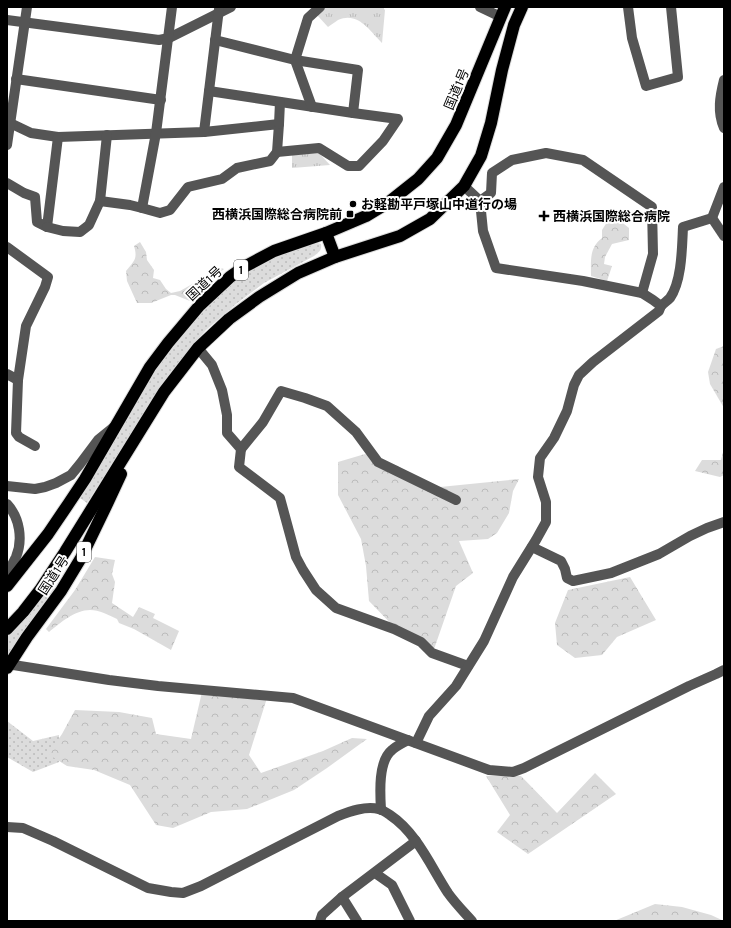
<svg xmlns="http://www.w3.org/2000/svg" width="731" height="928" font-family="Karla,'Noto Sans JP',sans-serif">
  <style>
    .grass { fill: url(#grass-dots) }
    .forest { fill: url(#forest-crowns) }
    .park { fill: url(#park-tufts) }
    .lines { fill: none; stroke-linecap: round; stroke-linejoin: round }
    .highway-casing { stroke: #dbdbdb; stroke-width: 14 }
    .minor { stroke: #555; stroke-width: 10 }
    .highway { stroke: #000; stroke-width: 12 }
    .poi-dot { fill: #000; stroke: #fff; stroke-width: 1.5 }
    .labels { text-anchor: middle; stroke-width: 4; stroke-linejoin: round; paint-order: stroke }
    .shield { fill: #fff; stroke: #4c4c4c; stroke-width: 1 }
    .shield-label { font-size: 12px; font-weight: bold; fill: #000 }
    .street-label { font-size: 13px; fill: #000; stroke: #fff }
    .poi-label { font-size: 13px; font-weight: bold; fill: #000; stroke: #fff; text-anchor: start }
  </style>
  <defs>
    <pattern id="grass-dots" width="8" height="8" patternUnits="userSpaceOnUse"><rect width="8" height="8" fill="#dcdcdc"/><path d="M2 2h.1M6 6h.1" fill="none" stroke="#bbb" stroke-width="1.8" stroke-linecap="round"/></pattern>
    <pattern id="forest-crowns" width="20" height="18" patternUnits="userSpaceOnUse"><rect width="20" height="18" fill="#dcdcdc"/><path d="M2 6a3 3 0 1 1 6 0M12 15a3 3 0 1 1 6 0" fill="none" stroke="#bbb"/></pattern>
    <pattern id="park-tufts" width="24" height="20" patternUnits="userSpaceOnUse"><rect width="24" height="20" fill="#dcdcdc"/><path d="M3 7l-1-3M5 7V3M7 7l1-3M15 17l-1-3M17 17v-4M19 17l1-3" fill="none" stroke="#bbb"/></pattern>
  </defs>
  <rect width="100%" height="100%" fill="#fff"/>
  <g class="grass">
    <path d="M 318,243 L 321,244 C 322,250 319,252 314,256 L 264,283 L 236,304 L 206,330 L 183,357 L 160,388 L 87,503 L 80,498 L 152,374 L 171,348 L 219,294 L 235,280 L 255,266 L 299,247 Z"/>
    <path d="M 50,586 L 54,589 L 7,656 L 7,635 L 14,629 Z"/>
    <path d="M 7,721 L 33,741 L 59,735 L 59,762 L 33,772 L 7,757 Z"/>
  </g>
  <g class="forest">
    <path d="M 609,219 L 619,220 L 629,228 L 629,240 L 612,244 L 605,257 L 604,264 L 612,266 L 607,281 L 591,276 C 591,261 589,248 602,238 L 602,230 Z"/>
    <path d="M 140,242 L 146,252 L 147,260 L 154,270 L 153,278 L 160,280 L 166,289 L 171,293 L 180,291 L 221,268 L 224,269 L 209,281 L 190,301 L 175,295 L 171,295 L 151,303 L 137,303 L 127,281 L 126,271 C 134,261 138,259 134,246 Z"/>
    <path d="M 724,346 L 724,408 L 710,384 L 708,372 L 716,349 Z"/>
    <path d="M 724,448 L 724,475 L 720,477 L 695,471 L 702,460 L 721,460 Z"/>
    <path d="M 365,454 L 398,466 L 430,488 L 519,479 L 513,491 L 509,513 L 497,533 L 488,539 L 459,541 L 473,573 L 456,586 L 433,652 L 398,631 L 369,601 L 366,566 L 361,539 L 338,495 L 338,462 Z"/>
    <path d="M 95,557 L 115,560 L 112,574 L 115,582 L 112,603 L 133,617 L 139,607 L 155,614 L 153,618 L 179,631 L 171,650 L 134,629 L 119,623 L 117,619 C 109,615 99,610 90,610 C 75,610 60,623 49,632 L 46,629 L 75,590 Z"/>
    <path d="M 630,577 L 656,620 L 617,637 L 602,655 L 575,658 L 557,645 L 555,623 L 568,590 Z"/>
    <path d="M 202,692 L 267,698 L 249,755 L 261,773 L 323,751 L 352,738 L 367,739 L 327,768 L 294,790 L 247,809 L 211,812 L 173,828 L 156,825 L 130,785 L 94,770 L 67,766 L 48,754 L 62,734 L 75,710 L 119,712 L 152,718 L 156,734 L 191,739 Z"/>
    <path d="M 595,773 L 616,794 L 528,854 L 497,832 L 510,815 L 486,776 L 521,776 L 557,813 Z"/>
    <path d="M 655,904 L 682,907 L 711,915 L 724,921 L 614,921 Z"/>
  </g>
  <g class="park">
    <path d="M 325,7 L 384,7 L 384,9 L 385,10 L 382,43 C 370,31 358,11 338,20 C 335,22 331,25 328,27 L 317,15 Z"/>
    <path d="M 319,153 L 330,165 L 292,168 L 292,154 Z"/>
  </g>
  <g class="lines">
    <defs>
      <g id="highway">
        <path d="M 326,233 L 335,257"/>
        <path d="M 7,586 L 48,534 L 69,503 L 85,479 L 150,367 L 168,343 L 200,305 L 230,277 L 244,267 L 274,251 L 326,233 L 366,216 L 389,202 L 418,179 L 437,158 L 456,125 L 505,7"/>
        <path d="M 7,629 L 23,612 L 40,590 L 65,552 L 164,392 L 198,348 L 229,319 L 259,297 L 298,273 L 335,257 L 400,236 L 430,219 L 464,186 L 481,156 L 491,123 L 502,70 L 514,25 L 522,7"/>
        <path d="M 7,668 L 27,637 L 61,591 L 81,558 L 108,502 L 121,474"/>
      </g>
    </defs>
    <use href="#highway" class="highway-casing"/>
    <g class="minor">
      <path d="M 480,7 L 501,17"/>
      <path d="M 628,7 L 632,38 L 646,86 L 678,77 L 671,7"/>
      <path d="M 7,20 L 159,40 L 169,38 L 231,7"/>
      <path d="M 16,79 L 161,100"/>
      <path d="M 724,80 C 720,96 717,112 724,128"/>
      <path d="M 209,91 L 353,113 L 358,70 L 295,60 L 215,40"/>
      <path d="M 312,107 L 295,60 L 308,18 L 320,7"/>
      <path d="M 7,120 L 10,123 L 31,133 L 58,137 L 204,132 L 279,124 L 277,152 L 270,161 L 237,168 L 222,179 L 188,187 L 170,210 L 160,213 L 142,208"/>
      <path d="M 279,124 L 280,102"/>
      <path d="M 204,132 L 219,9"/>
      <path d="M 7,145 L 27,7"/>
      <path d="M 277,152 L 319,148 L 348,166 L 359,166 L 383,141 L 398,119 L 353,113"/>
      <path d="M 7,183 L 24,193 L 35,197 L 37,222 L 47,227 L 58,137"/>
      <path d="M 100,201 L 130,205 L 142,208 L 156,133 L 172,7"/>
      <path d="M 480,201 L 491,193 L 492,173 L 512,160 L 546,153 L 583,160 L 652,207 L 653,254 L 642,293"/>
      <path d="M 712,218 L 724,187"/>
      <path d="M 712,218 L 724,236"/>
      <path d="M 47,227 L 63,231 L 80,232 L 89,225 L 100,201 L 107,135"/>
      <path d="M 7,247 L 48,277 L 45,287 L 26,326 L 18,380 L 7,374"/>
      <path d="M 661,306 C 664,303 667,301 670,298 C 682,281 682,247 683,227 L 712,218"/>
      <path d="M 198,348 L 212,365 L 222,390 L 227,415 L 227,433 L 241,449 L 239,467 L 280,498 L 296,557 L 303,570 L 316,590 L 336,608 L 394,629 L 421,642 L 432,653 L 468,666"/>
      <path d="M 18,380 L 16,433 L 19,437 L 35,446"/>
      <path d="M 241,449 L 263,422 L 281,391 L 305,398 L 327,406 L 356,432 L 378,462 L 456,500"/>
      <path d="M 7,486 L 35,489 L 45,487 L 56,483 L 71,475 L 80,464 L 98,440 L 114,427"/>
      <path d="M 7,504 C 20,518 23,540 16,557 C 13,563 10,569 7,574"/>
      <path d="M 532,547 L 561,561 L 565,569 L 567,578 L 573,581 L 611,573 L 659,554 L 690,536 L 707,528 L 724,522"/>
      <path d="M 7,664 L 109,680 L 158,686 L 293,698 L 489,770 L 513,772 L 524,768 L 689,686 L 716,674 L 724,670"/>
      <path d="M 416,743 L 429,716 L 456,686 L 484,641 L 513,577 L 536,540 L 546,522 L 546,502 L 538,477 L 540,458 L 554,438 L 567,411 L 574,385 L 579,375 L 593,362 L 659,311 L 661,306 L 653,300 L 642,293 L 583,281 L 496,268 L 483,231 L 480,201 L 464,186"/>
      <path d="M 381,810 C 380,793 378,761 392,750 C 396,746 403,743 408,740"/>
      <path d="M 7,827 L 23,828 L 53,841 L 148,888 L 171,892 L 183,893 L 201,886 L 338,816 C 351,811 365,806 379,809 C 383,810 387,813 390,815 C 417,833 431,867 448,893 C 455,903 464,912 472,921"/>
      <path d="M 375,873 L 392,885 L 410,921"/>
      <path d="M 342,897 L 357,921"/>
      <path d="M 320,921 L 322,915 L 342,897 L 416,841"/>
    </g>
    <use href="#highway" class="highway"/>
  </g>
  <g class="poi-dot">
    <circle cx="353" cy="204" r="4"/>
    <rect x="346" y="210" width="8" height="8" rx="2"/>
    <path d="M542 210h4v4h4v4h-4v4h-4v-4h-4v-4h4z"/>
  </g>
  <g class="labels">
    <g class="shield">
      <rect x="234" y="260" width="14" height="20" rx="3"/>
      <rect x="77" y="542" width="14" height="20" rx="3"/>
    </g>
    <g class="shield-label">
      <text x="241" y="274">1</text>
      <text x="84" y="556">1</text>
    </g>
    <g class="street-label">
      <text transform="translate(456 89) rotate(-67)" y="5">国道1号</text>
      <text transform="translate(204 283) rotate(-43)" y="5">国道1号</text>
      <text transform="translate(53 575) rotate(-57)" y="5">国道1号</text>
    </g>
    <g class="poi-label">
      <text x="361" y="209">お軽勘平戸塚山中道行の場</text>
      <text x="342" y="219" text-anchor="end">西横浜国際総合病院前</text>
      <text x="553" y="221">西横浜国際総合病院</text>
    </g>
  </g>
  <rect width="731" height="928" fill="none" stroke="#000000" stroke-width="16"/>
</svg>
